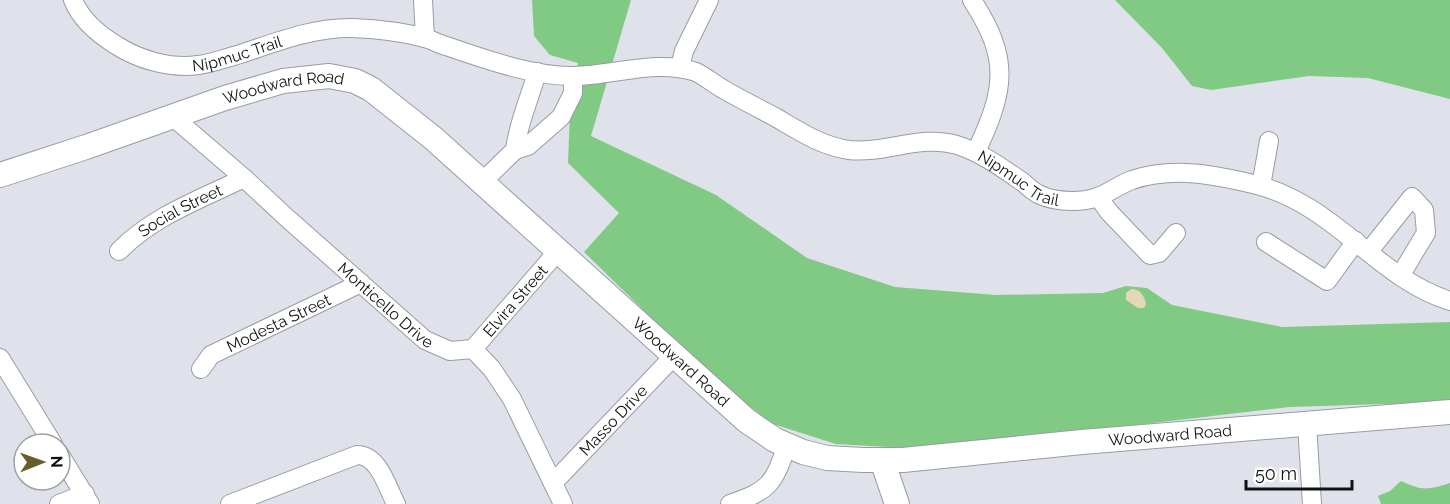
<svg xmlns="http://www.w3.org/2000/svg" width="1450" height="504" font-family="Raleway,sans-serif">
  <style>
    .green { fill: #80ca84 }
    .sand { fill: #e3d9b4 }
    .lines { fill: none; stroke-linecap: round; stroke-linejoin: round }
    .street-casing { stroke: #9a9ca4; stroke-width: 20 }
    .secondary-casing { stroke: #9a9ca4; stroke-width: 26 }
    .street { stroke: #fff; stroke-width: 18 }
    .secondary { stroke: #fff; stroke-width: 24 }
    .labels { text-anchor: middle; stroke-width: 5; stroke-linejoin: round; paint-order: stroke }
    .street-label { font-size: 16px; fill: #111214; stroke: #fff }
  </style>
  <rect width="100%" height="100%" fill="#dfe2ea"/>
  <g class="green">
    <path d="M 532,0 L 631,0 L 591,136 L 716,195 L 807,258 L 895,287 L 996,295 L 1103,293 L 1126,286 L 1147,288 L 1172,305 L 1282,327 L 1450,322 L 1450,402 L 1289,407 L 1025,438 L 905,448 L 836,444 L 773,424 L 714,379 L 584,252 L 619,213 L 568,163 L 570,112 L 578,63 L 550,55 L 534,36 Z"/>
    <path d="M 1115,0 L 1450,0 L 1450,99 L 1368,78 L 1309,76 L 1211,90 L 1192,86 L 1162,48 Z"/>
    <path d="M 1401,481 C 1422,491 1428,490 1450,483 L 1450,504 L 1381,504 L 1378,496 L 1390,491 Z"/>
  </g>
  <path class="sand" d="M 1131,289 C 1140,289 1144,295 1146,304 L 1144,308 L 1138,308 L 1126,300 L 1126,293 Z"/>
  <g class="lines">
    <defs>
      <g id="street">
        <path id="s1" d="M 73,0 C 81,20 98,34 116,45 C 139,60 171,69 198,65 C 210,64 222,59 234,56 C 272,44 312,27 353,28 C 376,29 403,32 425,38 C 432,40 439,44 446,46 C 484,59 534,77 575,76 C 615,75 657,59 696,72 C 706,77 714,84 723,89 C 740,99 758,108 775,117 C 799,131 821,146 849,150 C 885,154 921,134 957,145 C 982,153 1002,168 1024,183 C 1028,187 1033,191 1038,194 C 1048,199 1062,201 1073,201 C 1102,201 1109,189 1132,180 C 1173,166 1216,175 1257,185 C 1335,205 1377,278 1450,301"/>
        <path d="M 423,0 L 425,38"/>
        <path d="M 972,0 C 1011,60 1005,90 976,152"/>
        <path d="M 680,67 L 684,51 L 709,0"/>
        <path id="s2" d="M 173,117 L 244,178 L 287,218 L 425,340 L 450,351 L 473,349"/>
        <path d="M 515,150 C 518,123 530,98 537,72"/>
        <path d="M 482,182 L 515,150 L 528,146 L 561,117 L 573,93 L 573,76"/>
        <path d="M 1261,186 L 1269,141"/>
        <path d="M 1099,198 L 1109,212 L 1150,255 L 1159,253 L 1176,233"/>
        <path d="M 1266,242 L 1327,281 L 1356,241"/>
        <path id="s3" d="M 119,251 C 153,216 201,199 244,178"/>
        <path d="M 1369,251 L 1412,197 L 1424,210 L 1426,233 L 1400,276"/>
        <path d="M 473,349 L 492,369 L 512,399 L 563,504"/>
        <path id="s4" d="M 473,349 L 558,251"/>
        <path d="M 0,358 L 53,444"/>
        <path id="s5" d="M 201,369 L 211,355 L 361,283"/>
        <path d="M 1307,424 L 1312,504"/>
        <path d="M 60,455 L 90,504"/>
        <path id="s6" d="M 553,483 L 674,356"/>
        <path d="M 59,504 L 85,494"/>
        <path d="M 230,504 L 357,455 C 379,455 387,487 396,504"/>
        <path d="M 730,504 C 770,490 773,485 787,445"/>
      </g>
      <g id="secondary">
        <path id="s7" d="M 0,175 L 86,147 L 225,98 L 283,81 L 329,76 L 355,81 L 371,89 L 433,138 L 747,421 L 775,440 L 803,452 L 827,458 L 863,460 L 903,460 L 1082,442 L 1450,412"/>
        <path d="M 882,460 L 897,504"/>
      </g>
    </defs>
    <use href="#street" class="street-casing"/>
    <use href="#secondary" class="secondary-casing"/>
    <use href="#street" class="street"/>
    <use href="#secondary" class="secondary"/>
  </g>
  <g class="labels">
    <g class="street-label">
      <text dy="6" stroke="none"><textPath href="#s1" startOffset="190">Nipmuc Trail</textPath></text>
      <text dy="6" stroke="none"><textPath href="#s7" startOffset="298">Woodward Road</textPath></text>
      <text dy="6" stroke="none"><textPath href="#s1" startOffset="1012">Nipmuc Trail</textPath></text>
      <text dy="6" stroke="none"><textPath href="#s3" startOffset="74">Social Street</textPath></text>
      <text dy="6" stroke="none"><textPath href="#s4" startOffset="64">Elvira Street</textPath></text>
      <text dy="6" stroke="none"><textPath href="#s2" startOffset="284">Monticello Drive</textPath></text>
      <text dy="6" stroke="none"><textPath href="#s5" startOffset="92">Modesta Street</textPath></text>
      <text dy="6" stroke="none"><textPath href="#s7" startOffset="802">Woodward Road</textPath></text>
      <text dy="6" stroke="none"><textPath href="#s6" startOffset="87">Masso Drive</textPath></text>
      <text dy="6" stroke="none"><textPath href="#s7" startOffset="1324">Woodward Road</textPath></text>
    </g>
  </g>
  <g transform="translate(42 462) rotate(89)"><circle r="28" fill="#ffffff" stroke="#a0a0a1" stroke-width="1.5"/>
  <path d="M0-4.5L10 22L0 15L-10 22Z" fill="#655f2c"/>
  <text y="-9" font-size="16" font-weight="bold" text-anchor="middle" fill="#111214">N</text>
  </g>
  <path d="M1246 480v9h106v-9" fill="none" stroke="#111214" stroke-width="3"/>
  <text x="1255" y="480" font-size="18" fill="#111214" stroke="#ffffff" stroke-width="4.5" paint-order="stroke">50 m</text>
</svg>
